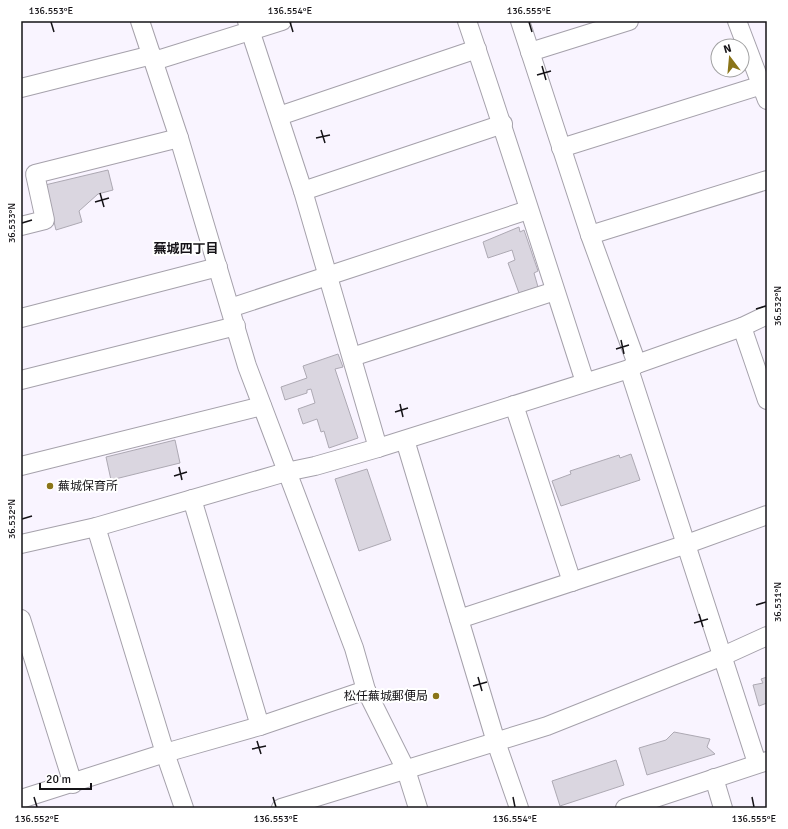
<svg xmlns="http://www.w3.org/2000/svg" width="788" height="829" font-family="Signika,'Noto Sans JP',sans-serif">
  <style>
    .building { fill: #dad6e0; stroke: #ada9b3 }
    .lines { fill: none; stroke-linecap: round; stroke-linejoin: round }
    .minor-casing { stroke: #a5a1ab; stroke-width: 20 }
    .minor { stroke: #fff; stroke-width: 18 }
    .ticks { fill: none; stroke: #151317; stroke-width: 1.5 }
    .poi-dot { fill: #8a7418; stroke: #fff; stroke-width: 1.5 }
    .labels { text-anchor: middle; stroke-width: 4; stroke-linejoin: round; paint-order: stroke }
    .poi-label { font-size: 12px; fill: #151317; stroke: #fff; text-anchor: start }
    .neighbourhood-label { font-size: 13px; font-weight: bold; fill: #151317; stroke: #fff }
    .neatline { fill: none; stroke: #151317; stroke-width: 1.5 }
    .ticks-label { font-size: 10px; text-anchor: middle; fill: #151317 }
  </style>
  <rect width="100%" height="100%" fill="#f9f4ff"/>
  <g class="building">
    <path d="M 108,170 L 113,190 L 98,194 L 79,211 L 82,222 L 56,230 L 45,185 Z"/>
    <path d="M 519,227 L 520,232 L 524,230 L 538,271 L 534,273 L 538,287 L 519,293 L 508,263 L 515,260 L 512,250 L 488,258 L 483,242 Z"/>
    <path d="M 338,354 L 343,367 L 335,369 L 358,438 L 329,448 L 324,431 L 321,432 L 317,419 L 303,424 L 298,409 L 315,403 L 311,389 L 307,390 L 307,393 L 285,400 L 281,387 L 307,378 L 303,366 Z"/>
    <path d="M 175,440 L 180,463 L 111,480 L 106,457 Z"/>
    <path d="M 631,454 L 640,480 L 561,506 L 552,481 L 571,474 L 570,471 L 619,455 L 620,458 Z"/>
    <path d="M 367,469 L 391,540 L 359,551 L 335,479 Z"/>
    <path d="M 767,677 L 767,703 L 759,706 L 753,685 L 763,683 L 761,679 Z"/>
    <path d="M 674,732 L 710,739 L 707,747 L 715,754 L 647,775 L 639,748 L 666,740 Z"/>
    <path d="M 616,760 L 624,785 L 560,806 L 552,781 Z"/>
  </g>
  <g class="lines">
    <defs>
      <g id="minor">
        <path d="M 140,21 L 179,138 L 247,366 L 354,648 L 366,690 L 406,770 L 418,808"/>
        <path d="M 247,21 L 303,191 L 378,448"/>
        <path d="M 467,21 C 508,141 546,262 585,382"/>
        <path d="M 520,21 L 590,235 L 637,364"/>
        <path d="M 737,21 L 767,100"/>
        <path d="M 530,52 L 629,21"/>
        <path d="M 154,61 L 282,21"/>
        <path d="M 21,88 L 152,55"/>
        <path d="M 279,116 L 477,49"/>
        <path d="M 561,148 L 762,85"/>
        <path d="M 303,191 L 503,124"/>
        <path d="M 21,226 L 45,220 L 35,174 L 179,138"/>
        <path d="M 590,235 L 767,180"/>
        <path d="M 230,308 L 528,210"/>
        <path d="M 21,318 L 218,267"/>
        <path d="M 742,327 L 767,400"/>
        <path d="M 352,357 L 555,291"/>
        <path d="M 629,369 L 757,763"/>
        <path d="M 21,380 L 236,326"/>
        <path d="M 514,405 L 572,582"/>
        <path d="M 405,440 L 459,619 L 687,544 L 767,515"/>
        <path d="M 21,466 L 262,406"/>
        <path d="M 192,499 L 260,726"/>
        <path d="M 96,527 L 165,753 L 184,808"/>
        <path d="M 21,544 L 96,527 L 286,472 L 315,466 L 378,448 L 629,369 L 637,364 L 742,327 L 767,315"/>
        <path d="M 21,619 L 73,784"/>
        <path d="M 459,619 L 496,742 L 519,808"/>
        <path d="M 714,778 L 723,808"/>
        <path d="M 21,799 L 165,753 L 260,726 L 366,690"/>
        <path d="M 281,808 L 547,726 L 723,656 L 767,636"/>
        <path d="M 625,808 L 767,761"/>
      </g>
    </defs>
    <use href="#minor" class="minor-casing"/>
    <use href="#minor" class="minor"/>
  </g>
  <path class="ticks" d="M 51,22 L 54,32M 290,22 L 293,32M 529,22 L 532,32M 542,66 L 546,80M 537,75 L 551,71M 321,130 L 325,143M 316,138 L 330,135M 100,193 L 104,207M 95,202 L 109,198M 22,223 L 32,220M 756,309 L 766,306M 621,340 L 624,354M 616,349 L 629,345M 400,404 L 403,417M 395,412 L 408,408M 179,467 L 182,480M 174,476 L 187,472M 22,519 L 32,516M 756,605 L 766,602M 699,614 L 703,627M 694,623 L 708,619M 478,677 L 482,691M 473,686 L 487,682M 257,741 L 261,754M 252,749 L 266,746M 34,797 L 37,807M 273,797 L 276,807M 513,797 L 515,807M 752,797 L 754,807"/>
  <g class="poi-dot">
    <circle cx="50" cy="486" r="4"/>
    <circle cx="436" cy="696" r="4"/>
  </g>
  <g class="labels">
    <g class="poi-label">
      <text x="58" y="490">蕪城保育所</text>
      <text x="428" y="700" text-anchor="end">松任蕪城郵便局</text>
    </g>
    <g class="neighbourhood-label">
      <text x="186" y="253">蕪城四丁目</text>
    </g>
  </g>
  <rect width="788" height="829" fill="none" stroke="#ffffff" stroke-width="44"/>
  <g transform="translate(730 58) rotate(344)"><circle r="19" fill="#ffffff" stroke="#a1a1a2"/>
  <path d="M0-3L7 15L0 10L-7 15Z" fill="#8a7418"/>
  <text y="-6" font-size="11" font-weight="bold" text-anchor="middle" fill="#151317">N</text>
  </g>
  <path d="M40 783v6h51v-6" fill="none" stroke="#151317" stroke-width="2"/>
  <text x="46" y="783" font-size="12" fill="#151317" stroke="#ffffff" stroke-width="3" paint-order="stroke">20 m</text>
  <rect x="22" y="22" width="744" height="785" class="neatline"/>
  <g class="ticks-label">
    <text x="51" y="14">136.553°E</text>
    <text x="290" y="14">136.554°E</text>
    <text x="529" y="14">136.555°E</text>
    <text transform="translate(11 223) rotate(-90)" y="4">36.533°N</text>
    <text transform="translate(777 306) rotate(-90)" y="4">36.532°N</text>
    <text transform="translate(11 519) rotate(-90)" y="4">36.532°N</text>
    <text transform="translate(777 602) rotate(-90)" y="4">36.531°N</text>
    <text x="37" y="822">136.552°E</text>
    <text x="276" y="822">136.553°E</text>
    <text x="515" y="822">136.554°E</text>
    <text x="754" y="822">136.555°E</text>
  </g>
</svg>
